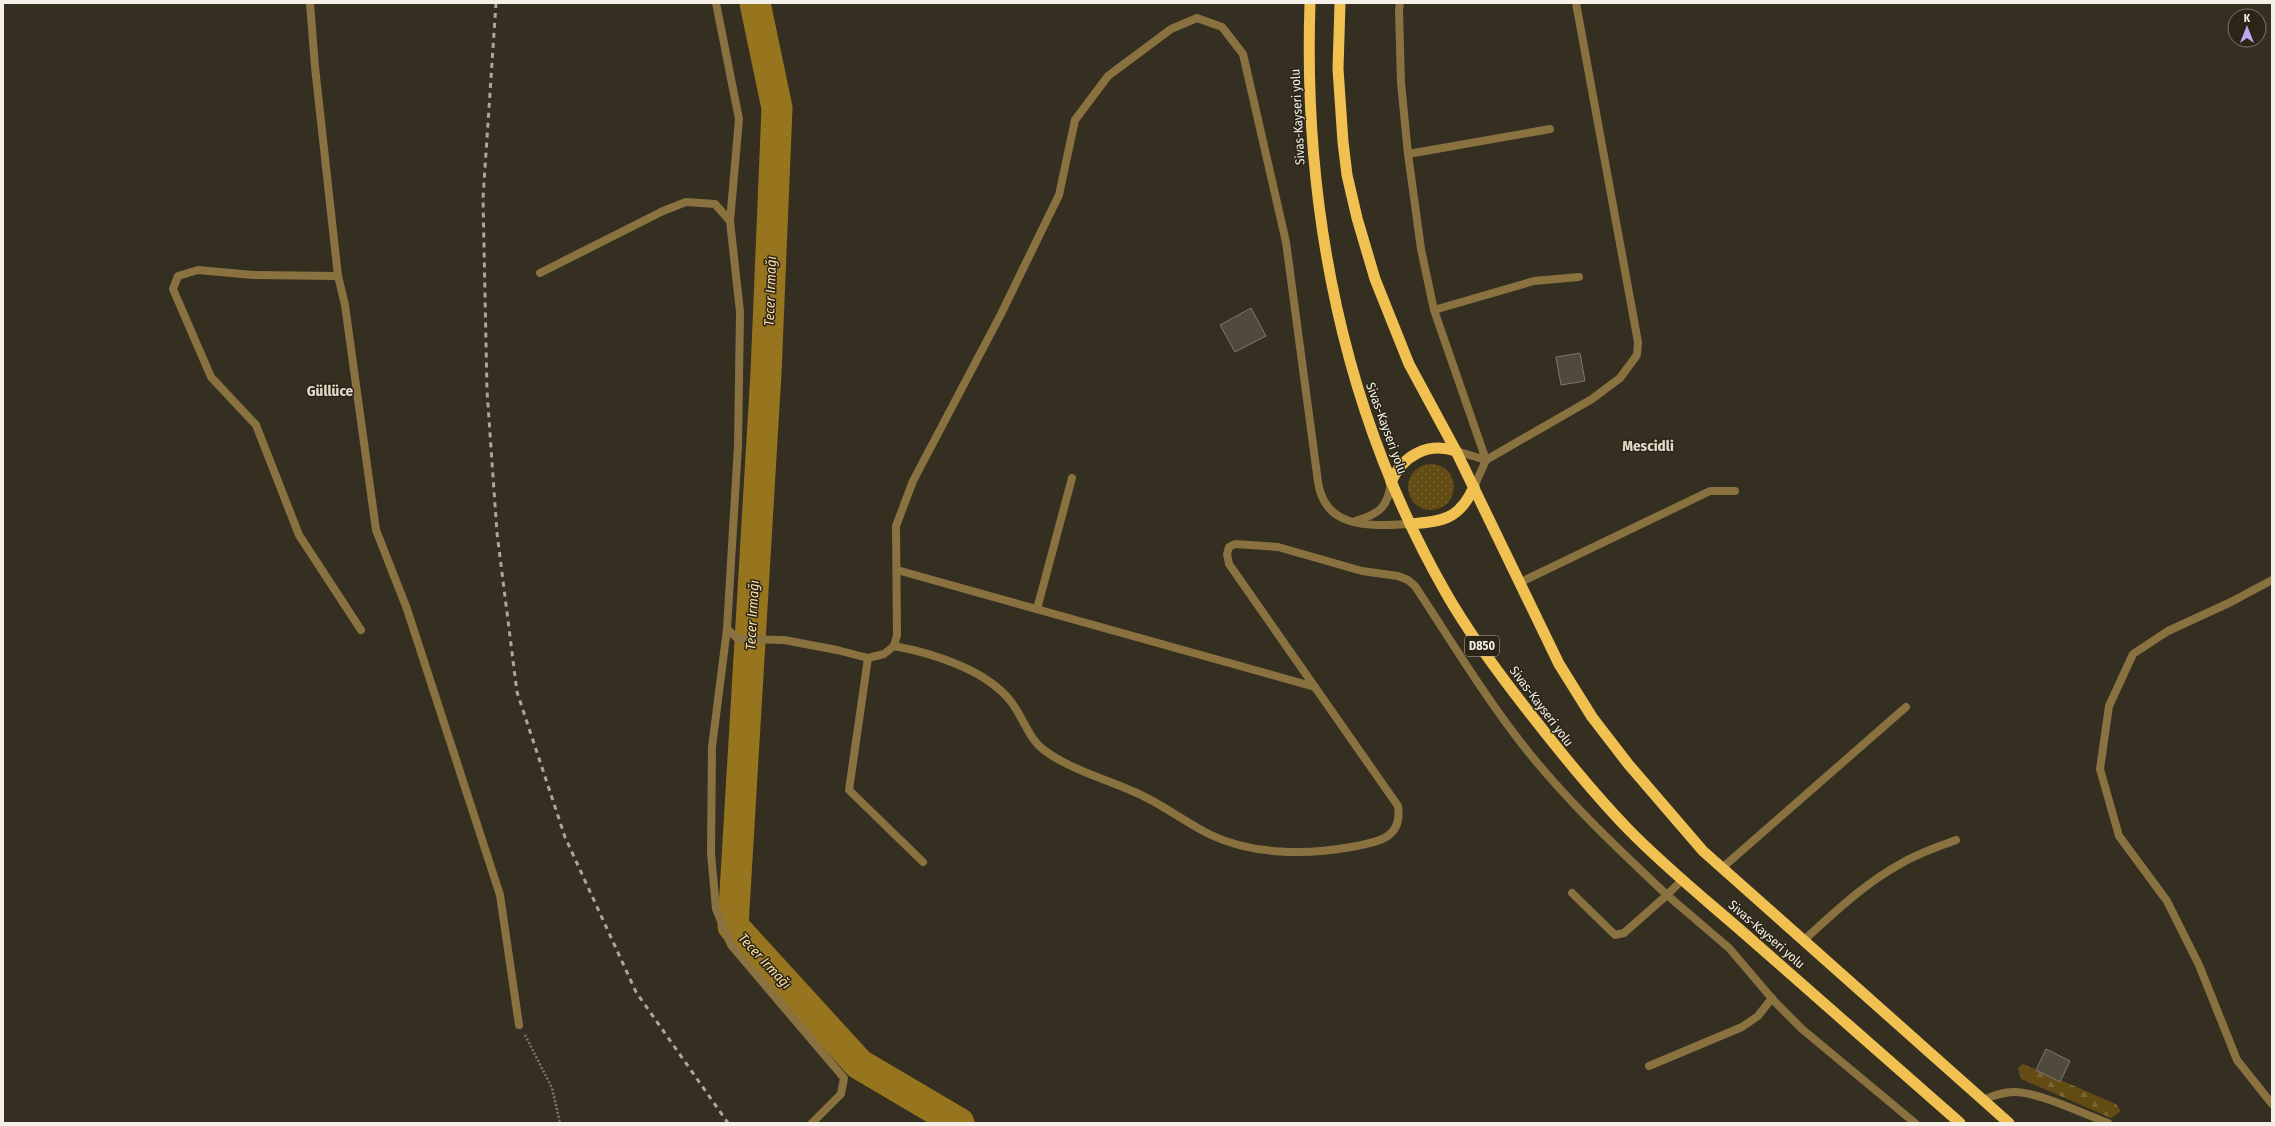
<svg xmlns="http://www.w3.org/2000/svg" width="2275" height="1126" font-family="'Fira Sans Condensed',sans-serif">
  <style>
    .grass { fill: url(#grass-dots) }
    .forest { fill: url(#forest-firs) }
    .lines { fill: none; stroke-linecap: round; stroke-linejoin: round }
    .river { stroke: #97751f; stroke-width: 31 }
    .building { fill: #514a3c; stroke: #7f7768 }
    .path { stroke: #7c776b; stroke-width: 2.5; stroke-dasharray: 2 2; stroke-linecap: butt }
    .minor { stroke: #89723f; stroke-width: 8 }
    .trunk { stroke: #f0c150; stroke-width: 11 }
    .rail { stroke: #aca79d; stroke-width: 3; stroke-dasharray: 5 5; stroke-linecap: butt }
    .labels { text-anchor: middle; stroke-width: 3; stroke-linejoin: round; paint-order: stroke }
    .shield { fill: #2b2518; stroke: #b8b3aa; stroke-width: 1 }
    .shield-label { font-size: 12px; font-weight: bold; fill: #f4f0e8 }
    .street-label { font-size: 13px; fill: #f4f0e8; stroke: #2b2518 }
    .water-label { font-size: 14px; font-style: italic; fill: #fbdfa3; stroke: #2b2518 }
    .quarter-label { font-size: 15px; font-weight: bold; fill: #e1d8c7; stroke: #2b2518 }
  </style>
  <defs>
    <pattern id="grass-dots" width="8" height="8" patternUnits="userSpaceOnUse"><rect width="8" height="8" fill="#634c13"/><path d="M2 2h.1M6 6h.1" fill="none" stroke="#7a6635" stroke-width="1.8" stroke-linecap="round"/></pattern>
    <pattern id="forest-firs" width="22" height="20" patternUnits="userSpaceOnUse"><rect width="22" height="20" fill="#634c13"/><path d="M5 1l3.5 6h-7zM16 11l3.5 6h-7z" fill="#7a6635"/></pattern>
  </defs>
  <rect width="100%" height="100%" fill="#352f21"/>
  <circle class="grass" cx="1431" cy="487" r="23"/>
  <path class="forest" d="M 2023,1064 L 2116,1104 L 2121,1111 L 2111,1118 L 2021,1079 L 2018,1068 Z"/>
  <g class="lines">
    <path class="river" d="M 755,3 L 777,108 L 766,373 L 733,926 L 859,1064 L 959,1123"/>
  </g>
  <g class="building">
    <path d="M 1251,308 L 1266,336 L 1235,352 L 1220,325 Z"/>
    <path d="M 1580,353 L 1585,381 L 1561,385 L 1556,357 Z"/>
    <path d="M 2046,1049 L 2070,1061 L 2060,1082 L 2036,1070 Z"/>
  </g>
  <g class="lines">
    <path class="path" d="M 525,1035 L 552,1088 L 560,1123"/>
    <g class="minor">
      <path d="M 310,3 L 315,67 L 338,276 L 345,305 L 376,530 L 407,609 L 500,895 L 519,1025"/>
      <path d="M 716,3 L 739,119 L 730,221"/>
      <path d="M 1400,3 L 1399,10 L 1401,83 L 1408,154 L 1421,249 L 1434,310 L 1534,281 L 1579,277"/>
      <path d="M 1408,154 L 1550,129"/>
      <path d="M 540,273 L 663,211 L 686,202 L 715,204 L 730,221 L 740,312 L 738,446 L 727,629 L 738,639 L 784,640 L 837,650 L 868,658 L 884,654 L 894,646 L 897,635 L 896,526 L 913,481 L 1001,314 L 1059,195 L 1075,120 L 1108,76 L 1171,29 L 1197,18 L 1222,27 L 1243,54 L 1286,242 L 1318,482 C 1325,530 1371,526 1410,524"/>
      <path d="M 338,276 L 253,275 L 198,270 L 178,276 L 173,289 L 211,377 L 256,425 L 299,535 L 361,630"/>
      <path d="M 1434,310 L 1486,460"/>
      <path d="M 1456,451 L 1486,460"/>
      <path d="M 1474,487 L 1486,460 L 1592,399 L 1620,378 L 1637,355 L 1638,342 L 1576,3"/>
      <path d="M 1355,521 C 1380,514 1388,507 1391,482"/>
      <path d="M 897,570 L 1315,687"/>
      <path d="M 2272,580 L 2231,602 L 2168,631 L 2133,654 L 2109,706 L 2100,769 L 2119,836 L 2167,901 L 2199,965 L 2237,1060 L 2272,1104"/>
      <path d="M 1521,582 L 1710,491 L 1735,491"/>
      <path d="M 1037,609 L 1072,478"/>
      <path d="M 727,629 L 712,747 L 711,853 L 716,909 L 731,945 L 844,1078 L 841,1094 L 812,1123"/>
      <path d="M 894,646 C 932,653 988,670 1012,703 C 1023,718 1029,739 1044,750 C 1067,768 1105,779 1132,791 C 1160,802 1184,822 1211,835 C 1253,855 1307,855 1351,847 C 1377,842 1403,839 1398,806 L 1229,564 L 1227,554 L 1229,547 L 1235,544 L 1278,547 L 1362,571 L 1398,576 L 1408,580 L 1415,586 C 1450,639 1483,694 1522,744 C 1565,799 1616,847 1667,895 L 1624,933 L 1615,935 L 1572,893"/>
      <path d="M 868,658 L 849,790 L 923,862"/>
      <path d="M 1722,868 L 1906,707"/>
      <path d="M 1683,879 L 1667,895 L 1729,948 L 1775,1002 L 1802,1029 L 1915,1123"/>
      <path d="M 1804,940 C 1835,912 1865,883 1902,863 C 1919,853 1938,847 1956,840"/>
      <path d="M 1649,1066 L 1742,1027 L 1758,1016 L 1772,998"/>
      <path d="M 1985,1099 C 1995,1095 2003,1092 2014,1092 C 2039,1092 2084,1114 2108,1123"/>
    </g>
    <g class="trunk">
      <path d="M 1310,3 C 1303,208 1343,413 1446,593 C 1470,635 1505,682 1536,721 C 1565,758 1595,795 1628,829 C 1665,867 1706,900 1745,934 C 1817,997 1888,1060 1960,1123"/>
      <path d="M 1340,3 L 1338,69 L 1343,142 L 1347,175 L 1357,218 L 1375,279 L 1409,364 L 1456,451 L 1559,664 L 1592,717 L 1629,765 L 1703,851 L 2009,1123"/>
      <path d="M 1391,482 C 1403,455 1428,442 1456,451"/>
      <path d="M 1410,524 C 1443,521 1459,520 1474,487"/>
    </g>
    <path class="rail" d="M 496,3 L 483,198 L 487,391 L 497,533 L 517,692 L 565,837 L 636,992 L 728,1123"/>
  </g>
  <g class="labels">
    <rect class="shield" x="1465" y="636" width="34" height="20" rx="3"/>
    <g class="shield-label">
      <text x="1482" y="650">D850</text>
    </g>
    <g class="street-label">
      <text transform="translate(1297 117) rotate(-93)" y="5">Sivas-Kayseri yolu</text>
      <text transform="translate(1387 428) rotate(70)" y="5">Sivas-Kayseri yolu</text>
      <text transform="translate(1542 706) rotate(53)" y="5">Sivas-Kayseri yolu</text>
      <text transform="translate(1767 934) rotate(41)" y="5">Sivas-Kayseri yolu</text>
    </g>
    <g class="water-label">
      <text transform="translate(770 291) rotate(-88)" y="5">Tecer Irmağı</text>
      <text transform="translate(752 615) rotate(-87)" y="5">Tecer Irmağı</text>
      <text transform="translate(765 961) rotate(47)" y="5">Tecer Irmağı</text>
    </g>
    <g class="quarter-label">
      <text x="330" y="396">Güllüce</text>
      <text x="1648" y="451">Mescidli</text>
    </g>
  </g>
  <rect width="2275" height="1126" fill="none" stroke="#f4f0e8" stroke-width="8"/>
  <g transform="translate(2247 28)"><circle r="19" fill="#2b2518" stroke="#7b766b"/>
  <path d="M0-3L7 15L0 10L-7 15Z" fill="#bda9f5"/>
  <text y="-6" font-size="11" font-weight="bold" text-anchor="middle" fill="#f4f0e8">K</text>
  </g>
</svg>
